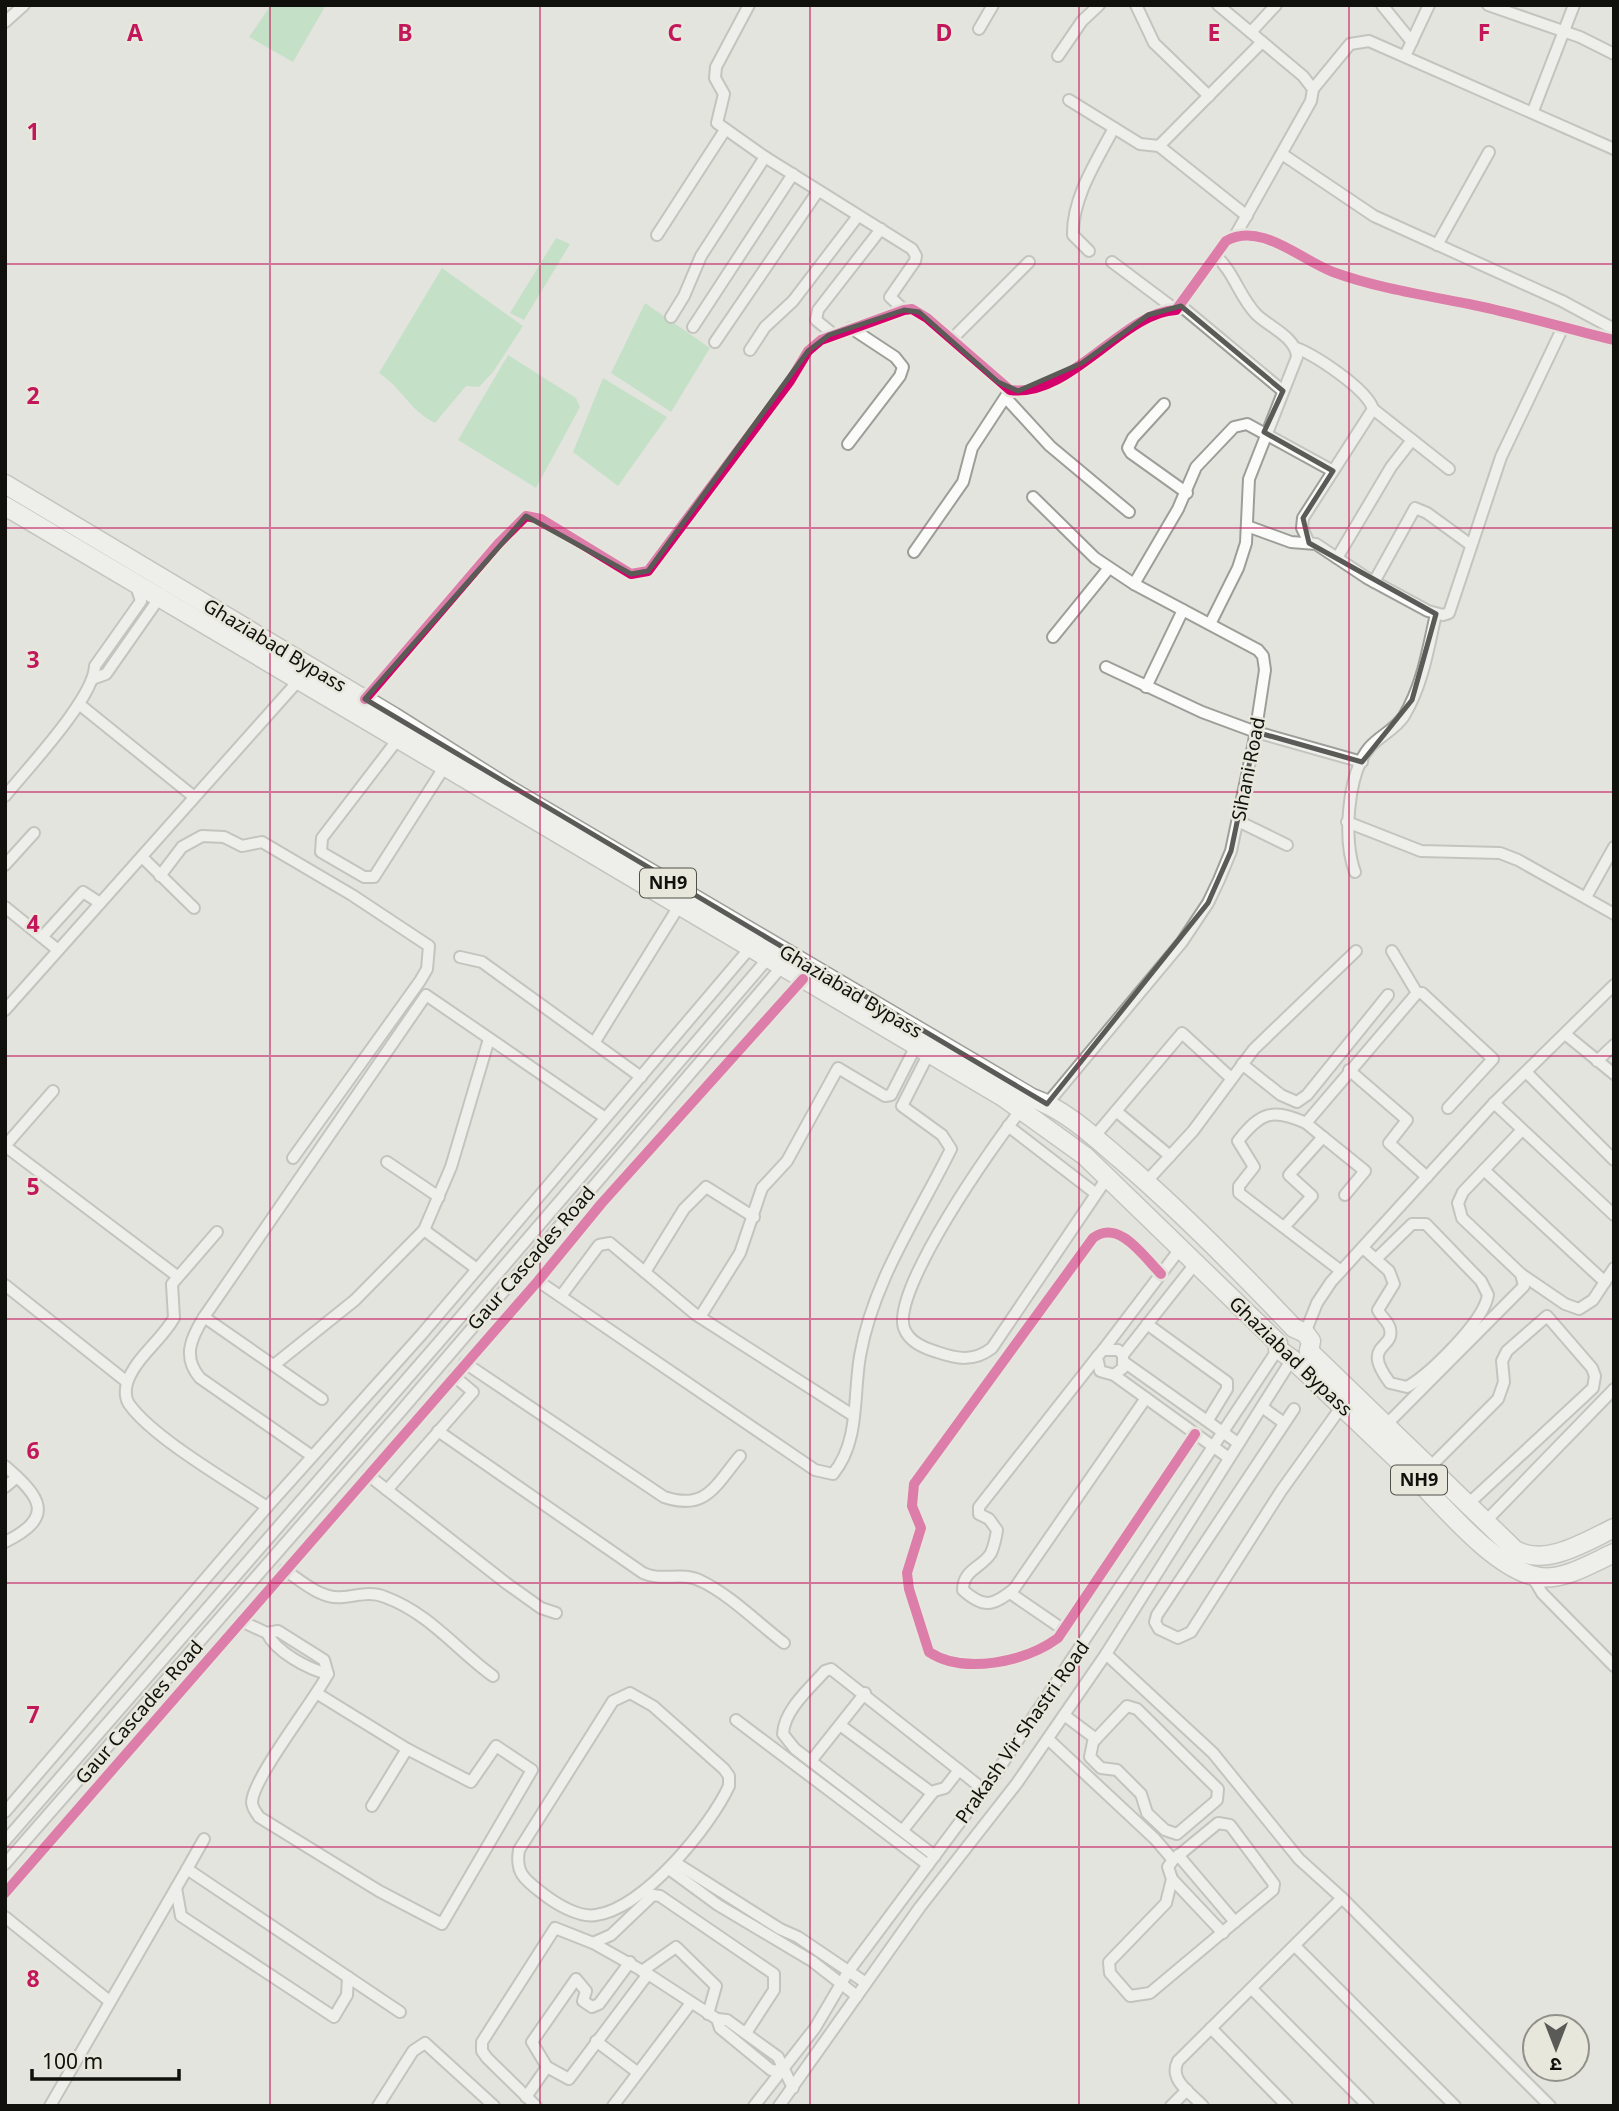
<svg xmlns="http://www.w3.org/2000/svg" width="1619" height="2111" font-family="'Noto Sans','Noto Sans Devanagari',sans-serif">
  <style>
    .water { fill: #9eddad }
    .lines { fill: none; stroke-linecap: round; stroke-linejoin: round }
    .minor-casing { stroke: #9e9e99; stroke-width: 14 }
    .trunk-casing { stroke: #9e9e99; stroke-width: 21 }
    .minor { stroke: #fbfbfa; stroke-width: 10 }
    .trunk { stroke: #fbfbfa; stroke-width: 18 }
    .cycleway-casing { stroke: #e7e7dc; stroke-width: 15 }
    .cycleway { stroke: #d6006c; stroke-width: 10 }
    .marked { fill: none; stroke: #5a5a56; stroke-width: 5; stroke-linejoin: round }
    .grid { fill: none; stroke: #c2185b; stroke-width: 2; stroke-opacity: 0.55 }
    .labels { text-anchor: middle; stroke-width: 5; stroke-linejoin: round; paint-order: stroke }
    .shield { fill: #e7e7dc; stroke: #50504a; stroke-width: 2 }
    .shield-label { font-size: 18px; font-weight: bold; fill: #10100c }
    .street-label { font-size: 19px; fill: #10100c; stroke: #e7e7dc }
    .grid-label { font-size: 23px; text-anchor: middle; font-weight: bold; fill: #c2185b; stroke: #e7e7dc; stroke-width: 5; stroke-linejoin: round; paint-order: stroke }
  </style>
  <rect width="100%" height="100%" fill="#e4e4df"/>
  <g class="water">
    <path d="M 271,5 L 326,5 L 293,62 L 249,37 Z"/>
    <path d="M 556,238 L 570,244 L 524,320 L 510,313 Z"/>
    <path d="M 442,268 L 523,326 L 493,372 L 479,387 L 466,386 L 435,423 C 409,410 402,388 379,373 Z"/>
    <path d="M 645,303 L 710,348 L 671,412 L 611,373 Z"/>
    <path d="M 508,355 L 576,398 L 580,407 L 536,488 L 458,440 Z"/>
    <path d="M 603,378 L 667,417 L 618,486 L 573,452 Z"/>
  </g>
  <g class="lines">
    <defs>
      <g id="minor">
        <path d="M 749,5 L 716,67 L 715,78 L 724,94 L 717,123 L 765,157 L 912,249 L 916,256 L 915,261 L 890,297 L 904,310"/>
        <path d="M 1136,5 L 1154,43 L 1209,96"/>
        <path d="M 1218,5 L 1303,76 L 1313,89 L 1311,101 L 1235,236"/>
        <path d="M 1382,5 L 1412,42"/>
        <path d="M 1488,5 L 1580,37 L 1614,54"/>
        <path d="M 5,22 L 24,5"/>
        <path d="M 979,29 L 993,5"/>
        <path d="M 1251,32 L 1276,5"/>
        <path d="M 1058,56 L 1082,21 L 1099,5"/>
        <path d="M 1405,56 L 1429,5"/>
        <path d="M 1313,89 L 1350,44 L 1369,41 L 1614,149"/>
        <path d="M 1069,100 L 1140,144 L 1159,146 L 1262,42"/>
        <path d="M 1533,111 L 1574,5"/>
        <path d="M 1159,146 L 1247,216"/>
        <path d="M 1282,154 L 1374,216 L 1562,301 L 1614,329"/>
        <path d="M 657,235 L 725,130"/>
        <path d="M 1437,245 L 1489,152"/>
        <path d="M 1089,251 L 1073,235 C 1072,198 1097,160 1114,128"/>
        <path d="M 1112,262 L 1176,310"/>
        <path d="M 1181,306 L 1283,391"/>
        <path d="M 671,317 L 684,296 L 701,256 L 765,157"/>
        <path d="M 693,327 L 793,174"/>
        <path d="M 833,334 L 816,320 L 818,310 L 881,229"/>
        <path d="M 952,339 L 1029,262"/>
        <path d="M 715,342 L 818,191"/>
        <path d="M 1296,348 C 1315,355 1367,389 1373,409 L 1303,518 L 1302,528 L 1309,543"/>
        <path d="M 750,350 L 765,327 L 793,301 L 858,216"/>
        <path d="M 1006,398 L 1050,446 L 1129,512"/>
        <path d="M 1164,404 L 1133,438 L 1128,448 L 1131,453 L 1187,493"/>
        <path d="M 1373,409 L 1449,469"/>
        <path d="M 848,444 L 900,376 L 903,367 L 895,357 L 851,328"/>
        <path d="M 1033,497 L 1095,558 L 1134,584 L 1258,650 L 1263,656 L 1265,670 L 1254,742 L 1231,851 L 1219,880 L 1208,903 L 1182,942 L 1047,1104"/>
        <path d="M 1247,526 L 1291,542 L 1316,544 L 1367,578 L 1428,611 L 1443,615 L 1449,613 L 1501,457 L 1563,327"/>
        <path d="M 914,552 L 963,482 L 972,448 L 1010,390"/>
        <path d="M 1337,558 L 1391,467 L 1412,440"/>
        <path d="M 1374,582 L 1415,508 L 1427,513 L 1471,545"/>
        <path d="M 1134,584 L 1178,509 L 1196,467 L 1234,427 L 1247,424 L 1333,471"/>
        <path d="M 1210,624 L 1238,568 L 1246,543 L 1249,479 L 1297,357 C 1296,337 1269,327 1256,314 C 1239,296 1234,272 1215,255"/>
        <path d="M 1053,637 L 1109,568"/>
        <path d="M 1106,667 L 1202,712 L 1256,732 L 1362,762"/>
        <path d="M 95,678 L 106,674 L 162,594"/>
        <path d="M 1146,687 L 1183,610"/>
        <path d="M 365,699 L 498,544 L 526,516 L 541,519 L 631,574 L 648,571 L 790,381 L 808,351 L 821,340 L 904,310 L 912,309 L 927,318 L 1010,390 C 1070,398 1123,312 1176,310 L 1226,241 C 1260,221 1301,260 1333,272 C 1377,288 1423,295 1469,304 C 1518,314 1565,328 1614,340"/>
        <path d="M 79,704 L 193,796"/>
        <path d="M 398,739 L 322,838 L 321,852 L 364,877 L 374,877 L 445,766"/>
        <path d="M 5,796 C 27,769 94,698 95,666 L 141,601 L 136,586"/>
        <path d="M 1238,821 L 1287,845"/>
        <path d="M 1347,822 L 1421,851 L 1500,853 L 1518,860 L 1614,914"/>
        <path d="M 142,857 L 194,908"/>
        <path d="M 5,865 L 34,833"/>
        <path d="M 1355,872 C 1343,841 1347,775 1369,748 C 1379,736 1395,730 1404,716 C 1423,684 1428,649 1436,614"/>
        <path d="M 160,876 L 182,847 L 202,836 L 224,837 L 242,846 L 262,842 L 352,895 L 429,946 L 427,969 L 420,981 L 293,1158"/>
        <path d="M 1586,897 L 1614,847"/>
        <path d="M 5,907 L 58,950"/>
        <path d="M 43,936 L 83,892 L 100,903"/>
        <path d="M 1392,951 L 1417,993"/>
        <path d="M 460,957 L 482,962 L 641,1077"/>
        <path d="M 5,1010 L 299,680"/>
        <path d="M 1565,1034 L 1614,1074"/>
        <path d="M 594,1043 L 679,906"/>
        <path d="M 1597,1061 L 1614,1045"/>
        <path d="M 1242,1064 L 1281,1095 L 1297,1102 L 1307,1095 L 1388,995"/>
        <path d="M 1349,1070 L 1407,1120 L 1389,1143 L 1427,1177"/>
        <path d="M 1526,1072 L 1614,1160"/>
        <path d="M 1494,1103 L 1614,1215"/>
        <path d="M 1021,1110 C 995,1142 891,1290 904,1328 C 909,1342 924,1348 937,1352 C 957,1359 974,1362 992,1348 L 1107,1178"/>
        <path d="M 1116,1111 L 1170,1156"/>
        <path d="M 1008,1126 L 1095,1193"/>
        <path d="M 1094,1137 L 1182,1033 L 1231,1078"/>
        <path d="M 1323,1137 L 1365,1171 L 1345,1195"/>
        <path d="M 5,1146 L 177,1276"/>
        <path d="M 5,1146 L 53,1091"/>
        <path d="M 387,1162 L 439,1197"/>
        <path d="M 1484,1170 L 1605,1282"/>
        <path d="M 1146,1182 L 1193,1131 L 1254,1049 L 1356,951"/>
        <path d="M 1285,1226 L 1312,1196 L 1289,1175 L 1323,1137 L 1306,1123"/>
        <path d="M 424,1230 L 451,1167 L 489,1039"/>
        <path d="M 217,1232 L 172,1284 L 174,1318 C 161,1341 135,1358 127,1383 C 125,1391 125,1398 129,1404 C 153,1438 230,1482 267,1507"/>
        <path d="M 1363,1248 L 1389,1271 L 1394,1284 L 1378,1310 C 1381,1317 1389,1322 1390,1329 C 1395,1350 1360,1343 1390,1383 L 1407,1387 C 1430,1374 1484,1321 1488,1295 L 1481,1281 L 1426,1224 L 1412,1224 L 1376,1259"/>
        <path d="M 1341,1271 L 1239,1193 L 1239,1186 L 1254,1167 L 1238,1141 C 1261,1112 1272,1108 1306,1123 L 1417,993 L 1422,993 L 1493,1059 L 1448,1108"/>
        <path d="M 645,1272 L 684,1209 L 706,1187 L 754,1217"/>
        <path d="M 1161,1274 C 1144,1257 1119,1218 1093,1238 L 914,1484 L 912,1506 L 921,1528 L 907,1573 L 909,1589 L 929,1652 C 964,1675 1025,1662 1058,1638 L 1195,1434"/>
        <path d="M 1521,1274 L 1565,1304 L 1579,1309 L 1593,1300 L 1614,1268"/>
        <path d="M 538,1281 L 815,1470 L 833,1474 C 860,1441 853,1396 860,1356 C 873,1281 918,1216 951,1149 L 942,1135 L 902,1106 L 929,1053"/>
        <path d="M 5,1285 L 127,1382"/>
        <path d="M 561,1296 L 599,1245 L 610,1243 L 695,1314 L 854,1416"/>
        <path d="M 204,1317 L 322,1399"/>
        <path d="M 700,1317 L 740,1253 L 762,1188 L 787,1161 L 838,1068 L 885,1096 L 891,1095 L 916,1046"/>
        <path d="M 1147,1324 L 1227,1382 L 1227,1389 L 1208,1420"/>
        <path d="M 1305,1333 L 1317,1303 L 1331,1282 L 1494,1103 L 1614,985"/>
        <path d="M 1103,1350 L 1180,1249"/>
        <path d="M 1123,1355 L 1195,1264"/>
        <path d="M 1097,1357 L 979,1507 L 979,1514 L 989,1519 L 997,1530 C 996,1537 994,1546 991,1553 C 982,1568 963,1569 963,1590 C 984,1609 993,1606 1014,1589 L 1146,1398"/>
        <path d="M 1124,1362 L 1238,1443"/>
        <path d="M 465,1363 L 664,1497 C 706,1511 715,1486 740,1456"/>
        <path d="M 274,1365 L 355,1300 L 424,1230 L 477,1269"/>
        <path d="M 1114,1375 L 1123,1368 L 1123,1355 L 1118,1350 L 1103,1350 L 1097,1357 L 1100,1371 L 1114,1375 L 1229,1458"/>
        <path d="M 1262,1407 L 1284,1423"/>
        <path d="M 1294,1409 L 1157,1615 L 1155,1622 L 1159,1629 L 1178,1638 L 1191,1632 L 1281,1491 L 1342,1406"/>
        <path d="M 1385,1426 L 1524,1286 L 1521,1274 L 1462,1218 L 1458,1203 L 1463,1192 L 1522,1130"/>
        <path d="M 438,1431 L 643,1573 C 662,1582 682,1571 701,1581 C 729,1594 759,1624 784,1643"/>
        <path d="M 312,1456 L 200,1378 C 182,1357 191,1338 204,1317 L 426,995 L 604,1117"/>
        <path d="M 5,1466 C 41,1497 56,1517 5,1542"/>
        <path d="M 1428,1469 L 1498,1399 L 1504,1382 L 1502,1361 L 1507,1351 L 1547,1316 L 1592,1368 L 1595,1376 L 1593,1388 L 1466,1506"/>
        <path d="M 368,1475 L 506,1583 L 541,1608 L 556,1613"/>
        <path d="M 5,1487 L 17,1477"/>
        <path d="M 387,1490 L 473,1392 L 454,1376"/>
        <path d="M 1484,1523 L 1614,1389"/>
        <path d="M 285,1570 C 301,1581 322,1600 343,1597 C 357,1596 370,1591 385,1597 C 429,1613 457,1650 493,1676"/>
        <path d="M 1532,1576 L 1542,1593 L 1614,1666"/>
        <path d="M 1010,1593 L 1064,1630"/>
        <path d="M 241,1621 L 267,1633 C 276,1652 308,1669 328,1674"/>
        <path d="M 267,1633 L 278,1631 L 324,1660 L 328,1674 C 313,1702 253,1778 252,1802 C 252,1808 256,1812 259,1817 L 379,1891 L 442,1924 L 532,1770 L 496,1746 L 471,1782 L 407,1749 L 372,1806"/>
        <path d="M 1106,1654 L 1213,1753 L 1299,1859 L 1342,1898 L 1550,2106"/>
        <path d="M 630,1693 L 653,1706 L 724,1769 L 729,1776 L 729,1786 C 710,1827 643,1909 596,1915 C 579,1918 556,1904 542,1893 C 525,1880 515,1873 519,1850 L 613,1701 Z"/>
        <path d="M 318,1694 L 407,1749"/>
        <path d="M 1127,1706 L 1137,1709 L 1218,1789 L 1217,1800 L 1177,1834 L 1165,1830 L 1147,1813 L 1141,1794 L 1117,1770 L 1101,1768 L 1090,1757 L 1093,1742 Z"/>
        <path d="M 1064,1715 L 1096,1739"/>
        <path d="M 736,1720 L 928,1865"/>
        <path d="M 840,1725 L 932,1793"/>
        <path d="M 1048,1739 L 1155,1839 L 1173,1860"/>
        <path d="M 811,1761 L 865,1693"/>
        <path d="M 5,1812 L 267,1507 L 422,1334 L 750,948"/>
        <path d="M 1218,1823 L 1230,1825 L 1274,1884 L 1273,1890 L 1150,1993 L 1130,1996 L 1110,1973 L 1109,1962 L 1166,1903 L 1172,1879 L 1168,1867 L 1173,1860 Z"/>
        <path d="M 903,1830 L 934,1791 L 945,1788 L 959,1770 L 984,1790"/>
        <path d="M 5,1841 L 439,1342 L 770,956"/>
        <path d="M 1178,1855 L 1235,1922"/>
        <path d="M 935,1856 L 795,1749 L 783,1734 C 784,1710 810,1688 825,1671 L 831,1669 L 959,1770"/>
        <path d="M 676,1863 L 780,1929 L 798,1937 L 866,1983"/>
        <path d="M 5,1864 L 401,1411 L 784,964"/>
        <path d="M 187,1869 L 204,1839"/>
        <path d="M 669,1869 L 718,1905 L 812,1961 L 857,1996"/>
        <path d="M 1172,1879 L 1223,1933"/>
        <path d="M 176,1888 L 181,1916 L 334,2017 L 347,1995 L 348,1977"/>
        <path d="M 5,1893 L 538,1281 L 601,1204 L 803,979"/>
        <path d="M 5,1917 L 108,2000"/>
        <path d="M 1295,1946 L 1455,2106"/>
        <path d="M 642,1971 L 676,1947 L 716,1986 L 708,2014"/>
        <path d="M 648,1974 L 593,1943 L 611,1935 L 653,1895 L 660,1896 L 774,1974 L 774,1990 L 746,2033"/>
        <path d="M 1252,1989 L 1368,2106"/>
        <path d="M 1211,2028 L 1287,2106"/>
        <path d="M 596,2041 L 637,2072"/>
        <path d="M 547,2067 L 532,2042 L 576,1979 L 586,1991 L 583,2001 L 592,2007 L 599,2004 L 630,1962"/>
        <path d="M 782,2071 L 771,2070 L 720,2028 L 717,2019 L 727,2020 L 778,2057 L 793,2088"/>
        <path d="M 526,2097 L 547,2067 L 569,2079 L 648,1974 L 717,2019"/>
        <path d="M 50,2106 L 187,1869 L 400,2012"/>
        <path d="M 378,2106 L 413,2051 L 425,2043 L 494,2106"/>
        <path d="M 536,2106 L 487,2058 L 482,2051 L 482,2042 L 555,1928 L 593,1943"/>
        <path d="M 613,2106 L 691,2003"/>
        <path d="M 754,2106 L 815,2028 L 848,1972 L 992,1779 L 1278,1349"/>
        <path d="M 779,2106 L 920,1907 L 1017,1783 L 1106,1654 L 1292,1359"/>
        <path d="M 1171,2106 L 1187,2090"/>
        <path d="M 1203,2106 C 1191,2093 1168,2080 1178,2061 L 1342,1898"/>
      </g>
      <g id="trunk">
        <path d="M 5,484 L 394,717 L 508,789 L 1032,1098 C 1066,1110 1093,1136 1120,1159 C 1182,1212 1238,1269 1294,1328 L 1305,1333 L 1311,1341 L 1309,1351"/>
        <path d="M 5,506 L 1003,1097 L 1085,1156 L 1278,1343 L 1278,1349 L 1292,1359 C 1330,1395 1367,1431 1404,1466 C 1437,1498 1493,1570 1539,1577 C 1563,1581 1592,1563 1614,1553"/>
        <path d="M 1309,1351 L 1515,1550 C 1546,1567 1585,1542 1614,1528"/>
      </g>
    </defs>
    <use href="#minor" class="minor-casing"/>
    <use href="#trunk" class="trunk-casing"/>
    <use href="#minor" class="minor"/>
    <use href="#trunk" class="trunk"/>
    <defs>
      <g id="cycleway">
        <path d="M 365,699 L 498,544 L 526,516 L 541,519 L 631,574 L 648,571 L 790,381 L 808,351 L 821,340 L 904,310 L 912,309 L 927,318 L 1010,390 C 1070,398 1123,312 1176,310 L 1226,241 C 1260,221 1301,260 1333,272 C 1377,288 1423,295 1469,304 C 1518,314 1565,328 1614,340"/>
        <path d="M 1161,1274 C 1144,1257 1119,1218 1093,1238 L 914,1484 L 912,1506 L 921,1528 L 907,1573 L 909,1589 L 929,1652 C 964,1675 1025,1662 1058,1638 L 1195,1434"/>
        <path d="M 5,1893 L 538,1281 L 601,1204 L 803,979"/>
      </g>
    </defs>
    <use href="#cycleway" class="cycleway-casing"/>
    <use href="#cycleway" class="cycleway"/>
  </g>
  <path d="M0 0H1619V2111H0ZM 1181,306 L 1283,391 L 1264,432 L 1333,471 L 1303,518 L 1309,543 L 1436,614 L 1412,700 L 1362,762 L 1256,732 L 1231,851 L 1208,903 L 1047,1104 L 365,699 L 526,516 L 631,574 L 648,571 L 808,351 L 829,335 L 904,310 L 919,312 L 998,382 L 1018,391 L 1082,363 L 1148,315 Z" fill="#e4e4df" fill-opacity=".55" fill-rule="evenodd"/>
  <path class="marked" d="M 1181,306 L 1283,391 L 1264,432 L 1333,471 L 1303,518 L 1309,543 L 1436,614 L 1412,700 L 1362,762 L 1256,732 L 1231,851 L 1208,903 L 1047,1104 L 365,699 L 526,516 L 631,574 L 648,571 L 808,351 L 829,335 L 904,310 L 919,312 L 998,382 L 1018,391 L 1082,363 L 1148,315 Z"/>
  <path class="grid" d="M 270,5 L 270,2106M 540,5 L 540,2106M 810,5 L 810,2106M 1079,5 L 1079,2106M 1349,5 L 1349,2106M 5,264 L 1614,264M 5,528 L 1614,528M 5,792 L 1614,792M 5,1056 L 1614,1056M 5,1319 L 1614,1319M 5,1583 L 1614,1583M 5,1847 L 1614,1847"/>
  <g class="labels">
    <g class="shield">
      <rect x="640" y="868.5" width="56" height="29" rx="5"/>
      <rect x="1391" y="1465.5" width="56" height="29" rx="5"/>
    </g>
    <g class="shield-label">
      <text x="668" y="889">NH9</text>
      <text x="1419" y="1486">NH9</text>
    </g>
    <g class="street-label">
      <text transform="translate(275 645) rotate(31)" y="7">Ghaziabad Bypass</text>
      <text transform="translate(1248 769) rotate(-79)" y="7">Sihani Road</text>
      <text transform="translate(851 991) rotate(31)" y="7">Ghaziabad Bypass</text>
      <text transform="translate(531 1258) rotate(-49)" y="7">Gaur Cascades Road</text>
      <text transform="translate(1291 1356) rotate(44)" y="7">Ghaziabad Bypass</text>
      <text transform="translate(139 1712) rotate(-49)" y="7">Gaur Cascades Road</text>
      <text transform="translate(1022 1732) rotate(-55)" y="7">Prakash Vir Shastri Road</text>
    </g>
  </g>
  <g class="grid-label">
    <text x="135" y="41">A</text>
    <text x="405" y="41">B</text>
    <text x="675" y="41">C</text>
    <text x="944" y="41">D</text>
    <text x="1214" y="41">E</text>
    <text x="1484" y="41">F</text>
    <text x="33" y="140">1</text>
    <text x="33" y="404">2</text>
    <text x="33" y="668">3</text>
    <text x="33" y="932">4</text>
    <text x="33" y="1195">5</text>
    <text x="33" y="1459">6</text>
    <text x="33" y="1723">7</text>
    <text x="33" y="1987">8</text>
  </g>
  <rect width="1619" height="2111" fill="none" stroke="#10100c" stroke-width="14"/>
  <g transform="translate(1556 2048) rotate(180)"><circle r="33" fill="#e7e7dc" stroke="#919189" stroke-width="2"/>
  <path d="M0-5L12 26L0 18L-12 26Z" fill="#5a5a56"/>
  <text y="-10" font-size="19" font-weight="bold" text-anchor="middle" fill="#10100c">उ</text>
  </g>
  <path d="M32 2069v10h147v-10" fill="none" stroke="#10100c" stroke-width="3.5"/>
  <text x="42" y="2069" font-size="21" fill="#10100c" stroke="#e7e7dc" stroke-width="5" paint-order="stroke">100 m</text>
</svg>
